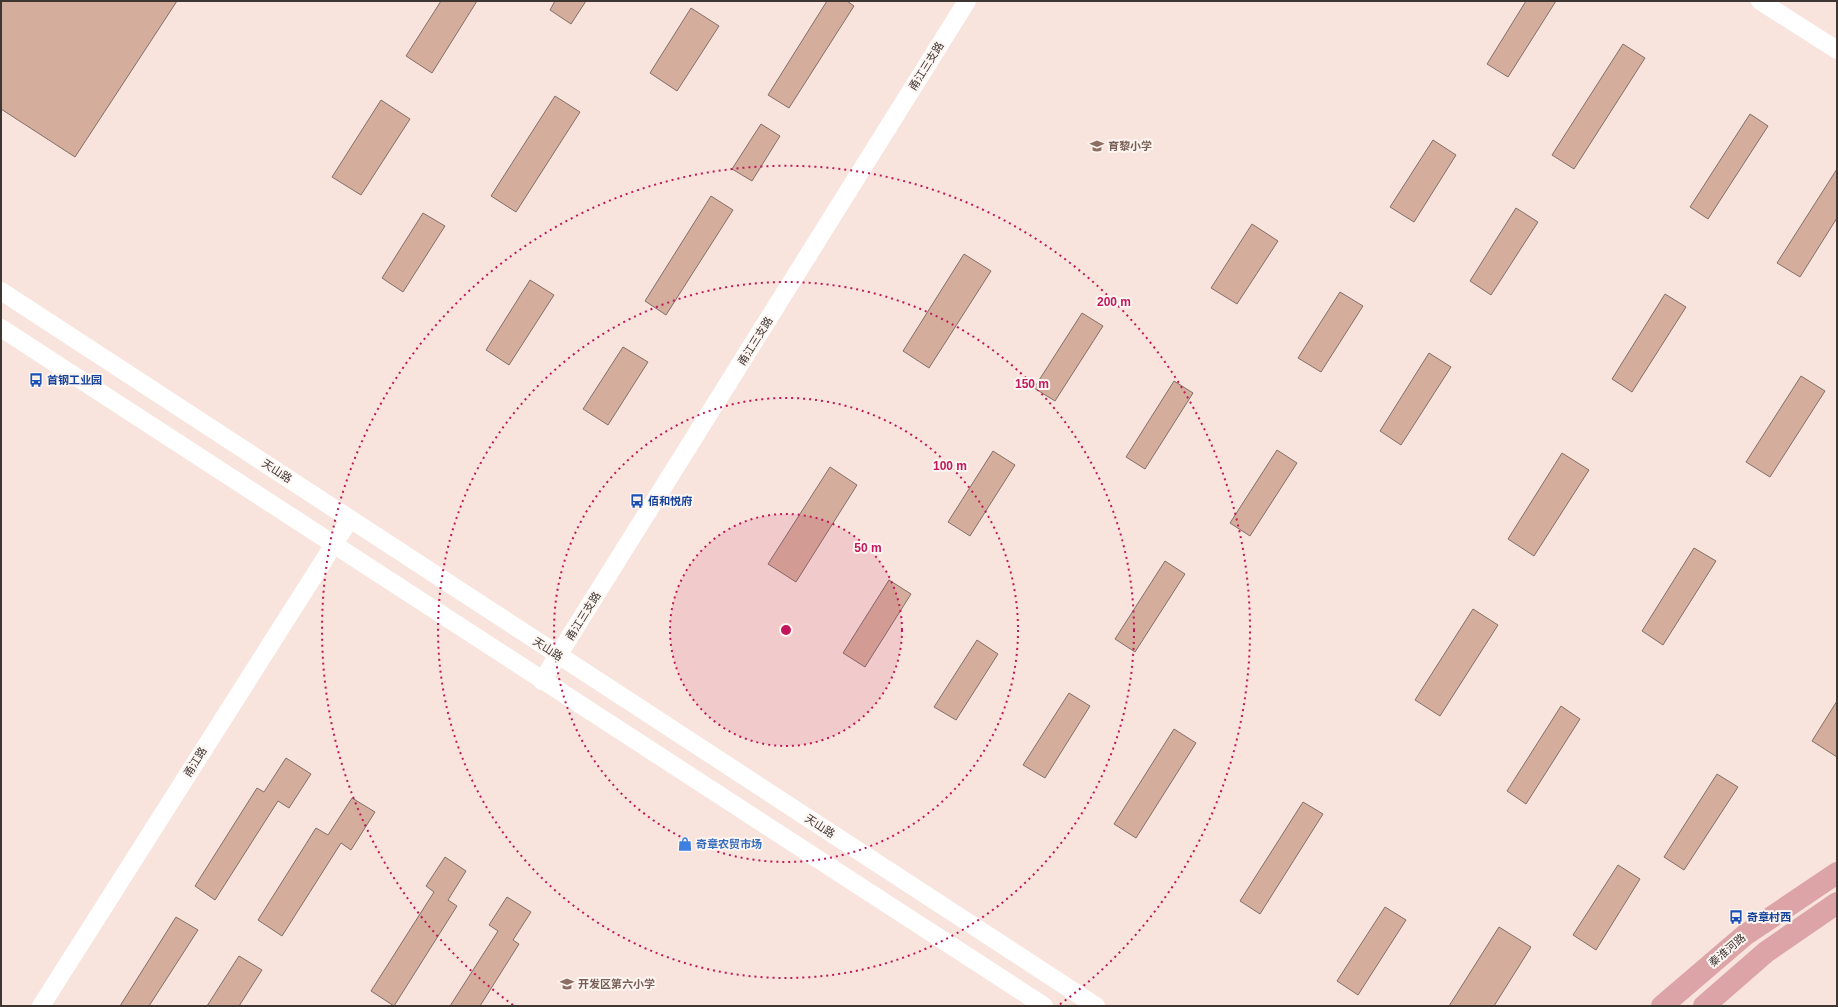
<svg xmlns="http://www.w3.org/2000/svg" width="1838" height="1007" font-family="Helvetica,'Noto Sans SC',sans-serif">
  <style>
    .building { fill: #d4ad9c; stroke: #827069 }
    .lines { fill: none; stroke-linecap: round; stroke-linejoin: round }
    .minor { stroke: #fff; stroke-width: 18 }
    .major { stroke: #dca4a7; stroke-width: 22 }
    .ring { fill: none; stroke: #c2185b; stroke-width: 2; stroke-dasharray: 2 4 }
    .labels { text-anchor: middle; stroke-width: 4; stroke-linejoin: round; paint-order: stroke }
    .street-label { font-size: 11px; fill: #3e3633; stroke: #fdf5f1 }
    .education-label { font-size: 11px; font-weight: bold; fill: #785e54; stroke: #fdf5f1; text-anchor: start }
    .transit-label { font-size: 11px; font-weight: bold; fill: #164399; stroke: #fdf5f1; text-anchor: start }
    .shop-label { font-size: 11px; font-weight: bold; fill: #366cbe; stroke: #fdf5f1; text-anchor: start }
    .centre { fill: #c2185b; stroke: #fdf5f1; stroke-width: 2 }
    .ring-label { font-size: 12px; text-anchor: middle; font-weight: bold; fill: #c2185b; stroke: #fdf5f1; stroke-width: 4; stroke-linejoin: round; paint-order: stroke }
  </style>
  <rect width="100%" height="100%" fill="#f8e4dc"/>
  <g class="building">
    <path d="M 1,1 L 177,1 L 75,157 L 1,109 Z"/>
    <path d="M 441,1 L 477,1 L 432,73 L 406,56 Z"/>
    <path d="M 555,1 L 586,1 L 571,24 L 550,10 Z"/>
    <path d="M 827,1 L 847,1 L 854,6 L 789,108 L 768,95 Z"/>
    <path d="M 1526,1 L 1556,1 L 1508,77 L 1487,64 Z"/>
    <path d="M 691,8 L 719,26 L 677,91 L 650,73 Z"/>
    <path d="M 1623,44 L 1645,58 L 1574,169 L 1552,155 Z"/>
    <path d="M 555,96 L 580,112 L 516,212 L 491,196 Z"/>
    <path d="M 381,100 L 410,119 L 361,195 L 332,177 Z"/>
    <path d="M 1750,114 L 1768,126 L 1708,219 L 1690,207 Z"/>
    <path d="M 761,124 L 780,136 L 752,181 L 732,169 Z"/>
    <path d="M 1433,140 L 1456,155 L 1414,222 L 1390,207 Z"/>
    <path d="M 1837,169 L 1837,218 L 1800,277 L 1777,263 Z"/>
    <path d="M 711,196 L 733,210 L 666,315 L 645,301 Z"/>
    <path d="M 1516,208 L 1538,222 L 1491,295 L 1470,281 Z"/>
    <path d="M 423,213 L 445,226 L 403,292 L 382,278 Z"/>
    <path d="M 1252,224 L 1278,241 L 1237,304 L 1211,288 Z"/>
    <path d="M 964,254 L 991,271 L 929,368 L 903,351 Z"/>
    <path d="M 530,280 L 554,295 L 509,365 L 486,350 Z"/>
    <path d="M 1340,292 L 1363,306 L 1321,372 L 1298,358 Z"/>
    <path d="M 1665,294 L 1686,307 L 1632,392 L 1612,379 Z"/>
    <path d="M 1082,313 L 1103,326 L 1055,401 L 1034,388 Z"/>
    <path d="M 623,347 L 648,362 L 608,425 L 583,409 Z"/>
    <path d="M 1429,353 L 1451,367 L 1401,445 L 1380,431 Z"/>
    <path d="M 1801,376 L 1825,391 L 1770,477 L 1746,462 Z"/>
    <path d="M 1174,381 L 1193,393 L 1145,469 L 1126,457 Z"/>
    <path d="M 1277,450 L 1297,463 L 1250,536 L 1230,523 Z"/>
    <path d="M 993,451 L 1015,465 L 970,536 L 948,522 Z"/>
    <path d="M 1562,453 L 1589,470 L 1534,556 L 1508,539 Z"/>
    <path d="M 830,467 L 857,485 L 796,582 L 768,564 Z"/>
    <path d="M 1694,548 L 1716,561 L 1663,645 L 1642,631 Z"/>
    <path d="M 1165,561 L 1185,574 L 1135,652 L 1115,639 Z"/>
    <path d="M 889,580 L 911,594 L 865,667 L 843,653 Z"/>
    <path d="M 1473,609 L 1498,625 L 1440,716 L 1415,700 Z"/>
    <path d="M 977,640 L 998,654 L 956,720 L 934,707 Z"/>
    <path d="M 1069,693 L 1090,706 L 1045,778 L 1023,765 Z"/>
    <path d="M 1837,701 L 1837,757 L 1812,741 Z"/>
    <path d="M 1561,706 L 1580,719 L 1526,804 L 1507,791 Z"/>
    <path d="M 1174,729 L 1196,743 L 1136,838 L 1114,824 Z"/>
    <path d="M 286,758 L 311,774 L 289,808 L 278,801 L 215,900 L 195,886 L 257,788 L 264,792 Z"/>
    <path d="M 1717,774 L 1738,787 L 1684,870 L 1664,857 Z"/>
    <path d="M 352,798 L 375,812 L 351,850 L 341,843 L 282,936 L 258,920 L 316,828 L 328,835 Z"/>
    <path d="M 1303,802 L 1323,814 L 1260,914 L 1240,901 Z"/>
    <path d="M 445,857 L 466,871 L 448,900 L 457,906 L 394,1006 L 371,991 L 434,892 L 426,886 Z"/>
    <path d="M 1618,865 L 1640,879 L 1596,950 L 1573,935 Z"/>
    <path d="M 507,897 L 531,912 L 513,940 L 519,944 L 480,1006 L 450,1006 L 498,931 L 489,925 Z"/>
    <path d="M 1385,907 L 1406,920 L 1358,995 L 1337,981 Z"/>
    <path d="M 176,917 L 198,930 L 149,1006 L 120,1006 Z"/>
    <path d="M 1499,927 L 1531,947 L 1494,1006 L 1449,1006 Z"/>
    <path d="M 239,956 L 262,970 L 239,1006 L 207,1006 Z"/>
  </g>
  <g class="lines">
    <g class="minor">
      <path d="M 1760,1 L 1837,50"/>
      <path d="M 1,291 L 1096,1006"/>
      <path d="M 1,328 L 1044,1006"/>
      <path d="M 542,681 L 967,1"/>
      <path d="M 41,1006 L 350,519"/>
    </g>
    <g class="major">
      <path d="M 1662,1006 L 1745,935 L 1837,873"/>
      <path d="M 1704,1006 L 1766,952 L 1837,903"/>
    </g>
  </g>
  <circle cx="786" cy="630" r="116" fill="#c2185b" fill-opacity=".12"/>
  <g class="ring">
    <circle cx="786" cy="630" r="116"/>
    <circle cx="786" cy="630" r="232"/>
    <circle cx="786" cy="630" r="348"/>
    <path d="M513 1005A464 464 0 1 1 1059 1005"/>
  </g>
  <defs>
    <symbol id="school-bare" viewBox="-9 -9 18 18"><path d="M0-5L7-2L0 1L-7-2ZM-4 1L0 2.5L4 1V4Q0 6-4 4Z" fill="#8d6e63" stroke="#fdf5f1" stroke-width="2.5" paint-order="stroke"/></symbol>
    <symbol id="bus-bare" viewBox="-9 -9 18 18"><path d="M-5-6H5V4H4V6H2V4H-2V6H-4V4H-5ZM-3.5-4V0h7V-4ZM-3.5 1.2v1.5H-2V1.2ZM2 1.2v1.5H3.5V1.2Z" fill="#1a4fb4" stroke="#fdf5f1" stroke-width="2.5" paint-order="stroke"/></symbol>
    <symbol id="shop-bare" viewBox="-9 -9 18 18"><path d="M-5-2.5h2.3a2.7 3.5 0 0 1 5.4 0H5L5.5 6h-11ZM-1.5-2.5h3a1.5 2.3 0 0 0-3 0Z" fill="#3f7fe0" stroke="#fdf5f1" stroke-width="2.5" paint-order="stroke"/></symbol>
  </defs>
  <g fill-rule="evenodd">
    <use href="#school-bare" x="1087" y="136" width="20" height="20"/>
    <use href="#bus-bare" x="26" y="370" width="20" height="20"/>
    <use href="#bus-bare" x="627" y="491" width="20" height="20"/>
    <use href="#shop-bare" x="675" y="834" width="20" height="20"/>
    <use href="#bus-bare" x="1726" y="907" width="20" height="20"/>
    <use href="#school-bare" x="557" y="974" width="20" height="20"/>
  </g>
  <g class="labels">
    <g class="street-label">
      <text transform="translate(926 66) rotate(-58)" y="4">甬江三支路</text>
      <text transform="translate(755 341) rotate(-58)" y="4">甬江三支路</text>
      <text transform="translate(277 471) rotate(33)" y="4">天山路</text>
      <text transform="translate(583 616) rotate(-58)" y="4">甬江三支路</text>
      <text transform="translate(548 649) rotate(33)" y="4">天山路</text>
      <text transform="translate(195 762) rotate(-58)" y="4">甬江路</text>
      <text transform="translate(820 826) rotate(33)" y="4">天山路</text>
      <text transform="translate(1727 950) rotate(-40)" y="4">秦淮河路</text>
    </g>
    <g class="education-label">
      <text x="1108" y="150">育黎小学</text>
      <text x="578" y="988">开发区第六小学</text>
    </g>
    <g class="transit-label">
      <text x="47" y="384">首钢工业园</text>
      <text x="648" y="505">佰和悦府</text>
      <text x="1747" y="921">奇章村西</text>
    </g>
    <g class="shop-label">
      <text x="696" y="848">奇章农贸市场</text>
    </g>
  </g>
  <circle cx="786" cy="630" r="6" class="centre"/>
  <g class="ring-label">
    <text x="1114" y="306">200 m</text>
    <text x="1032" y="388">150 m</text>
    <text x="950" y="470">100 m</text>
    <text x="868" y="552">50 m</text>
  </g>
  <rect width="1838" height="1007" fill="none" stroke="#3e3633" stroke-width="4"/>
</svg>
